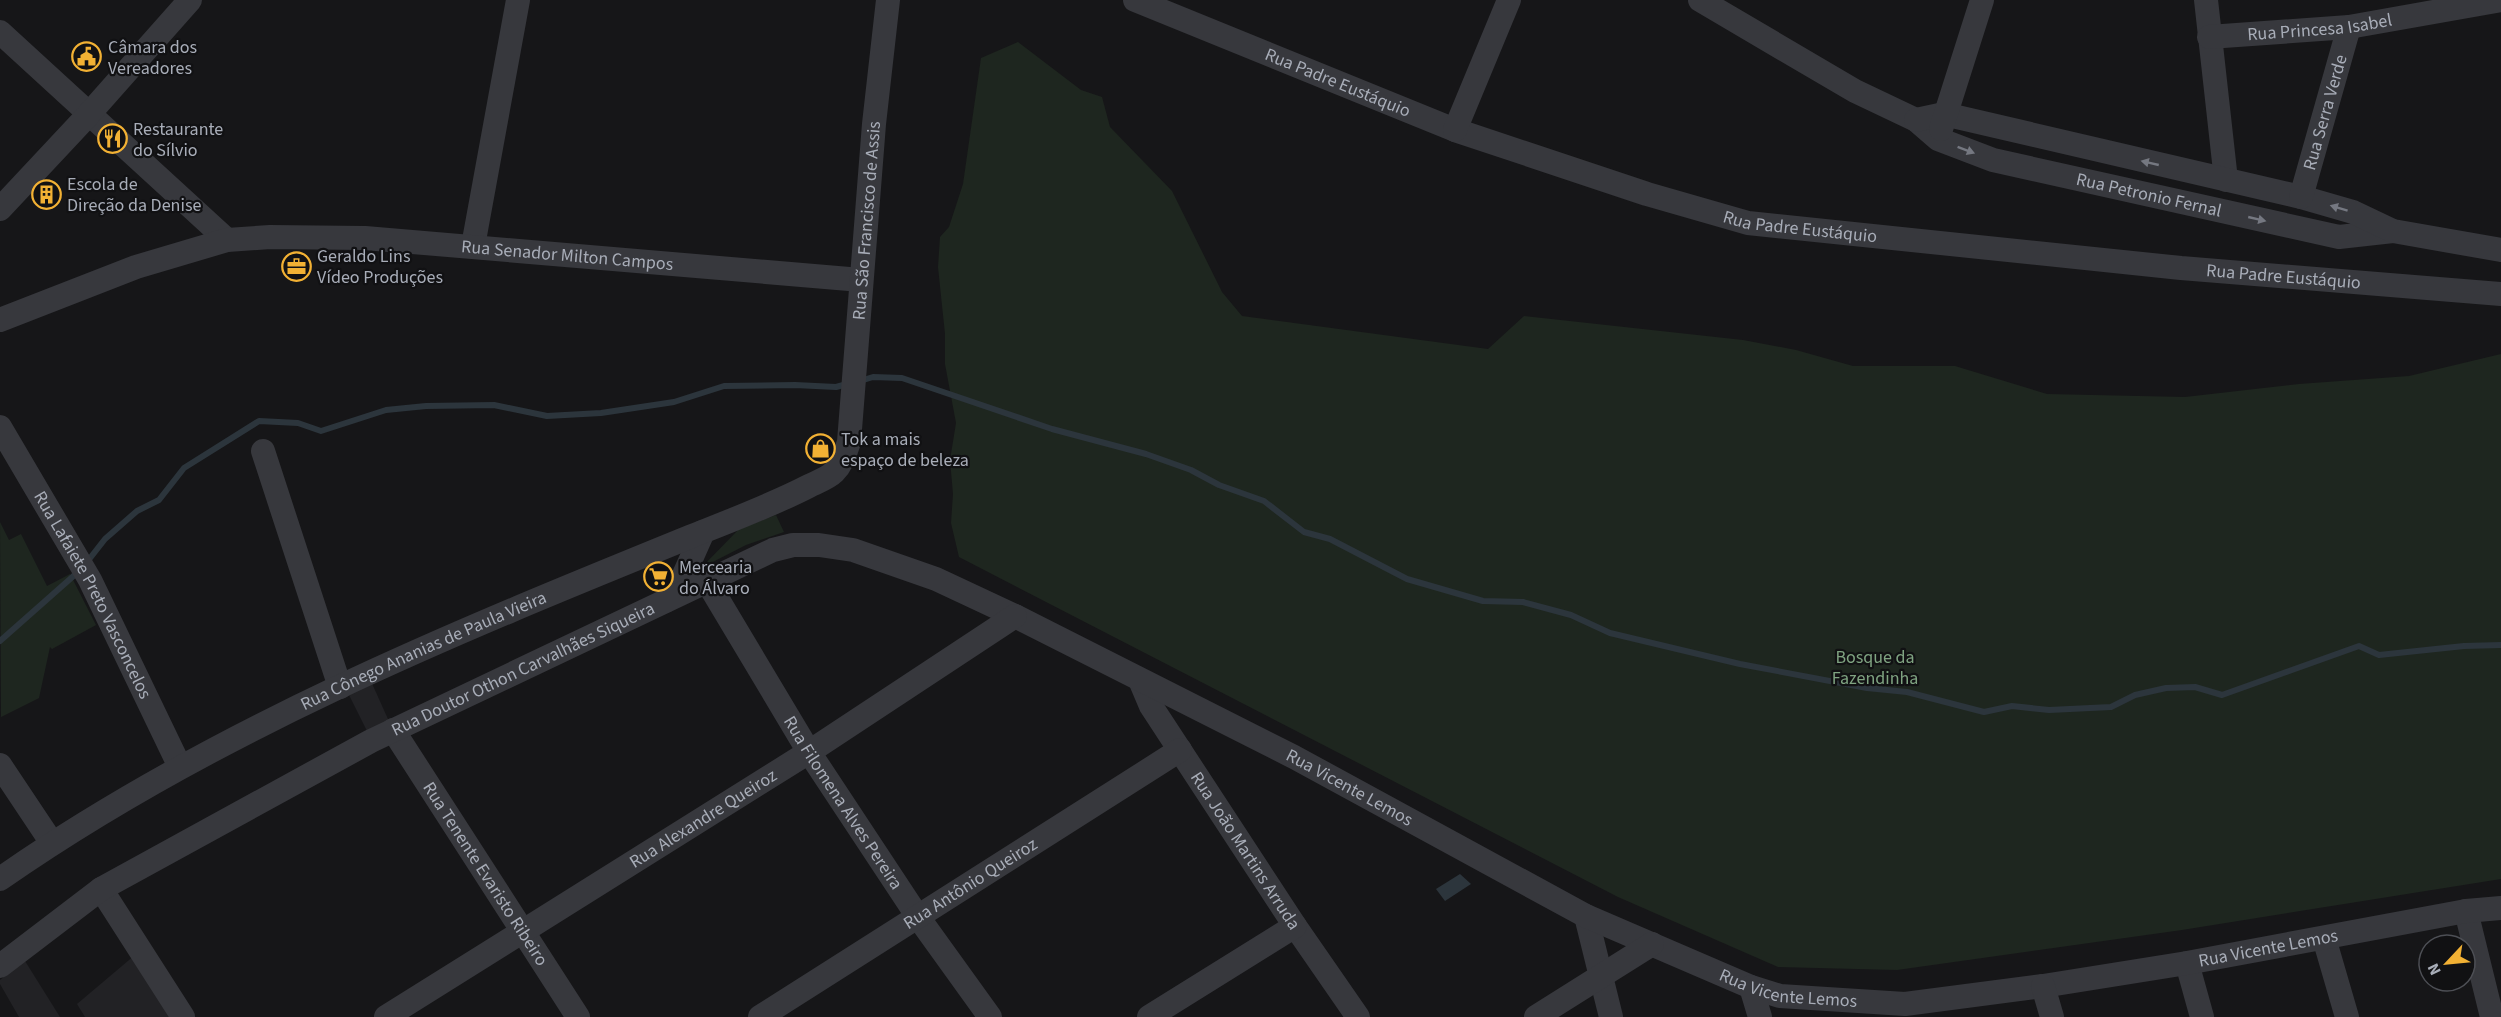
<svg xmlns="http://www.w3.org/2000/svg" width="2501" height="1017" font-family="'Source Sans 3',sans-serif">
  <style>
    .built { fill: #222225 }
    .green { fill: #1e261f }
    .water { fill: #2c353c }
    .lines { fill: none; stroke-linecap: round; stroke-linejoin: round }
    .stream { stroke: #2c353c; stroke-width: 6 }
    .minor { stroke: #37383d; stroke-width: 24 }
    .oneway { fill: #757881 }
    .labels { text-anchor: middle; stroke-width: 4.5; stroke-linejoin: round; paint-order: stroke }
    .street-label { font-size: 18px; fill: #a8adb8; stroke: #111113 }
    .poi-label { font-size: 18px; fill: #a8adb8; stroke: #111113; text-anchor: start }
    .park-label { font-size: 18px; fill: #7fa381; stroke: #111113 }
  </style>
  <rect width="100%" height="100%" fill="#161618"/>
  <g class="built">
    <path d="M 370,679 L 392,728 L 370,737 L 346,689 Z"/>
    <path d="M 135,955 L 174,1017 L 85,1017 L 77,1004 Z"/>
    <path d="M 25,961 L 60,1017 L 19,1017 L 0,984 L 0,980 Z"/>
  </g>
  <g class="green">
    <path d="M 1018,42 L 1081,90 L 1102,97 L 1110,127 L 1172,191 L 1222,292 L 1242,316 L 1488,349 L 1524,316 L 1743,340 L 1796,350 L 1853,366 L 1955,366 L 2047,394 L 2185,397 L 2299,384 L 2409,376 L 2501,354 L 2501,879 L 2182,930 L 1897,970 L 1778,967 L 1618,897 L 959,557 L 951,523 L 953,494 L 950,460 L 956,423 L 945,364 L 945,334 L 938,267 L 940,237 L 949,227 L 963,184 L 981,58 Z"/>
    <path d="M 776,515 L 784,532 L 746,545 L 701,568 L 739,529 Z"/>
    <path d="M 0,522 L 9,540 L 21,534 L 47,586 L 70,574 L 96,625 L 52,649 L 50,647 L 39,698 L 1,717 Z"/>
  </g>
  <path class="water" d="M 1460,874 L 1471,884 L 1445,901 L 1436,889 Z"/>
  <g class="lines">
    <g class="stream">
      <path d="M 860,381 L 873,377 L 902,378 L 1052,429 L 1146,454 L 1191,470 L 1219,485 L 1264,501 L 1304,532 L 1330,539 L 1407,579 L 1483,601 L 1523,602 L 1571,615 L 1610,633 L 1740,664 L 1867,688 L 1907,692 L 1984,712 L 2012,706 L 2049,710 L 2111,707 L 2135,695 L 2166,688 L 2195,687 L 2222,695 L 2359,646 L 2379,655 L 2464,646 L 2501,645"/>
      <path d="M 87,562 L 105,539 L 137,511 L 159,500 L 184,468 L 259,421 L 298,423 L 321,431 L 386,410 L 426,406 L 494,405 L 547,416 L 601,413 L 674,402 L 724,386 L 795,385 L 836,387 L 847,384"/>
      <path d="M 0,641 L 78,572"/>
    </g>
    <g class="minor">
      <path id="s1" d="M 1135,0 L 1455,130 L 1647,194 L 1748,223 L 2181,268 L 2501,294"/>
      <path id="s2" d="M 1700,0 L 1855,91 L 1916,120 L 1938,139 L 1993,160 L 2339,237 L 2393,231"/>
      <path d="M 2206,0 L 2226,180"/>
      <path d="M 0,32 L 227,240"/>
      <path id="s3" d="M 2209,37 L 2349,27 L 2501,0"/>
      <path d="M 1916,120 L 1944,114 L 2301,197 L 2353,212 L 2393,231 L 2501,250"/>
      <path d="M 1941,129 L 1982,0"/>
      <path d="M 1455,130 L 1509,0"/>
      <path id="s4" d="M 2301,197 L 2349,27"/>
      <path d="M 0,209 L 89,114 L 190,0"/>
      <path d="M 473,246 L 518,0"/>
      <path id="s5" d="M 0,320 L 136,267 L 227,240 L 270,237 L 365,238 L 861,280"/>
      <path id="s6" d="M 0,427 L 90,580 L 180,767"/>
      <path d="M 263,451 L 340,687"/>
      <path id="s7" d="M 708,583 L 809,752 L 918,917 L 990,1017"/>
      <path d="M 665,601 L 683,577 L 703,532"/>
      <path id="s8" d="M 1140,680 L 1151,706 L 1295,926 L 1358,1017"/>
      <path id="s9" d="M 393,730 L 578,1017"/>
      <path d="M 0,765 L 52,843"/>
      <path id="s10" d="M 0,879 C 215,729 461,630 702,532 C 738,518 774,504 809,486 C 817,482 828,478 834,472 C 843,463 845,453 849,442 L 874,124 L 888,0"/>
      <path d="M 101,889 L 183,1017"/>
      <path d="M 2466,911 L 2492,1017"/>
      <path d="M 1586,916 L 1611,1017"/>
      <path d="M 2324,938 L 2347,1017"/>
      <path d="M 2187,963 L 2202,1017"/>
      <path id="s11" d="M 0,966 L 101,889 L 371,741 L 773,550 L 793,545 L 819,545 L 853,550 L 936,579 L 1015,616 L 1294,757 L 1586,916 L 1751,987 L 1780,996 L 1905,1004 L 2043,986 L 2187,963 L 2466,911 L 2501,908"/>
      <path d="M 2043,986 L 2052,1017"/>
      <path d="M 1751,987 L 1760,1017"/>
      <path id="s12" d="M 386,1017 L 809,752 L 1015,616"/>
      <path id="s13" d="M 760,1017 L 1180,750"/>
      <path d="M 1149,1017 L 1295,926"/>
      <path d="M 1536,1017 L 1652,944"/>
    </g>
  </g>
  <defs><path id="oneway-solid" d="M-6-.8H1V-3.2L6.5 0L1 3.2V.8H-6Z" transform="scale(1.5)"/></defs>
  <g class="oneway">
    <use href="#oneway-solid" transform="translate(1966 150) rotate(21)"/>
    <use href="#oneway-solid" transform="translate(2150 163) rotate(-167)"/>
    <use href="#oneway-solid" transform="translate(2339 208) rotate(-163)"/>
    <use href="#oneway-solid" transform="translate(2257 219) rotate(13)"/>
  </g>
  <defs>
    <symbol id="civic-ring" viewBox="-11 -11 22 22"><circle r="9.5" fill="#111113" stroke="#f2b134" stroke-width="1.5"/><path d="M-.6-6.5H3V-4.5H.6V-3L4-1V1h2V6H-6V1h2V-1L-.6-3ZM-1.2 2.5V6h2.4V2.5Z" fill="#f2b134"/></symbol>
    <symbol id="restaurant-ring" viewBox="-11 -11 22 22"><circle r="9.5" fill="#111113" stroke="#f2b134" stroke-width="1.5"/><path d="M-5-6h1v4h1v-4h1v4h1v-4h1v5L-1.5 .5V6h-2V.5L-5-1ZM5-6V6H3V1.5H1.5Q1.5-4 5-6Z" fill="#f2b134"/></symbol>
    <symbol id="building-ring" viewBox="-11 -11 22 22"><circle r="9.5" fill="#111113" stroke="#f2b134" stroke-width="1.5"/><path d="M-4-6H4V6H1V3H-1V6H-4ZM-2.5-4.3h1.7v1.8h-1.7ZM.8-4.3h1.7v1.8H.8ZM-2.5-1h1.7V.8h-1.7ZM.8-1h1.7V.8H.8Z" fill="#f2b134"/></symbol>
    <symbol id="office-ring" viewBox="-11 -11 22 22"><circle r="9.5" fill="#111113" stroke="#f2b134" stroke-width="1.5"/><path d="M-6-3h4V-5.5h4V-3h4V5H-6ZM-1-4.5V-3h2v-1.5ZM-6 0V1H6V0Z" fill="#f2b134"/></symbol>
    <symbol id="shop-ring" viewBox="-11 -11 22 22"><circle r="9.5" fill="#111113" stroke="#f2b134" stroke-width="1.5"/><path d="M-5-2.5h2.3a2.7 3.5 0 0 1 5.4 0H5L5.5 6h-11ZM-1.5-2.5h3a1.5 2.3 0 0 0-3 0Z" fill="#f2b134"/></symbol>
    <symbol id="supermarket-ring" viewBox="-11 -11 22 22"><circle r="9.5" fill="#111113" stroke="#f2b134" stroke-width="1.5"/><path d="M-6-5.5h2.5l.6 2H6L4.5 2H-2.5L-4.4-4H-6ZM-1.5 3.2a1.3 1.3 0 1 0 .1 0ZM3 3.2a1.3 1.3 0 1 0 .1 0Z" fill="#f2b134"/></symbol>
  </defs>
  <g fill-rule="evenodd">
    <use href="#civic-ring" x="70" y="40" width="33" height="33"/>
    <use href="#restaurant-ring" x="96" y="122" width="33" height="33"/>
    <use href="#building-ring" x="30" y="178" width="33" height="33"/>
    <use href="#office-ring" x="280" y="250" width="33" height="33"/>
    <use href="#shop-ring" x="804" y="432" width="33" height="33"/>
    <use href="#supermarket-ring" x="642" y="560" width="33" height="33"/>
  </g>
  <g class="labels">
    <g class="street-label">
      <text dy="6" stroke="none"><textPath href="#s3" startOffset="111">Rua Princesa Isabel</textPath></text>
      <text dy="6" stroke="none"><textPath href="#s1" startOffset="219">Rua Padre Eustáquio</textPath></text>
      <text dy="6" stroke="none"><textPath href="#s4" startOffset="88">Rua Serra Verde</textPath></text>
      <text dy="6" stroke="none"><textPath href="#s2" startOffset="495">Rua Petronio Fernal</textPath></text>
      <text dy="6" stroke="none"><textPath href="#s10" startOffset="1186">Rua São Francisco de Assis</textPath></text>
      <text dy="6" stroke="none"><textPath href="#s1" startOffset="705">Rua Padre Eustáquio</textPath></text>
      <text dy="6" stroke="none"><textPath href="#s5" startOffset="582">Rua Senador Milton Campos</textPath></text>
      <text dy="6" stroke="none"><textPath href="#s1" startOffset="1191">Rua Padre Eustáquio</textPath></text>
      <text dy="6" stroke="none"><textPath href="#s6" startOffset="192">Rua Lafaiete Preto Vasconcelos</textPath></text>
      <text dy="6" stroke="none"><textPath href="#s10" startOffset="482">Rua Cônego Ananias de Paula Vieira</textPath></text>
      <text dy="6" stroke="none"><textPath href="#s11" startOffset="603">Rua Doutor Othon Carvalhães Siqueira</textPath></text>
      <text dy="6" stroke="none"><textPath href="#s11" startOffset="1512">Rua Vicente Lemos</textPath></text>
      <text dy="6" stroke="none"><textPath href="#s7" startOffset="258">Rua Filomena Alves Pereira</textPath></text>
      <text dy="6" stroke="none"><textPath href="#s12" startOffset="374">Rua Alexandre Queiroz</textPath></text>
      <text dy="6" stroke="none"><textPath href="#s8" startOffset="201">Rua João Martins Arruda</textPath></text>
      <text dy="6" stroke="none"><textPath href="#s9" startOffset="171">Rua Tenente Evaristo Ribeiro</textPath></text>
      <text dy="6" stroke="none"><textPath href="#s13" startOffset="249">Rua Antônio Queiroz</textPath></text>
      <text dy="6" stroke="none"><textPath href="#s11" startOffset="2484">Rua Vicente Lemos</textPath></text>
      <text dy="6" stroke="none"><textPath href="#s11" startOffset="1998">Rua Vicente Lemos</textPath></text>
    </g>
    <g class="poi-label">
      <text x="108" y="53">Câmara dos<tspan x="108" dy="21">Vereadores</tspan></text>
      <text x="133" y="135">Restaurante<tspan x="133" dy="21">do Sílvio</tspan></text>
      <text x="67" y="190">Escola de<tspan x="67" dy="21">Direção da Denise</tspan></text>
      <text x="317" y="262">Geraldo Lins<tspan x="317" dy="21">Vídeo Produções</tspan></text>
      <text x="841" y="445">Tok a mais<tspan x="841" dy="21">espaço de beleza</tspan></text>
      <text x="679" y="573">Mercearia<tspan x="679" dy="21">do Álvaro</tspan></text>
    </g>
    <g class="park-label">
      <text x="1875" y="663">Bosque da<tspan x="1875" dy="21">Fazendinha</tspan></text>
    </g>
  </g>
  <g transform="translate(2447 963) rotate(244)"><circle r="28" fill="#111113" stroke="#4d4f55" stroke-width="1.5"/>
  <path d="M0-4.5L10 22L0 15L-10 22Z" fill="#f2b134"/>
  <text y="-9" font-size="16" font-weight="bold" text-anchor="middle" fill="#a8adb8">N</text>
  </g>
</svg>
